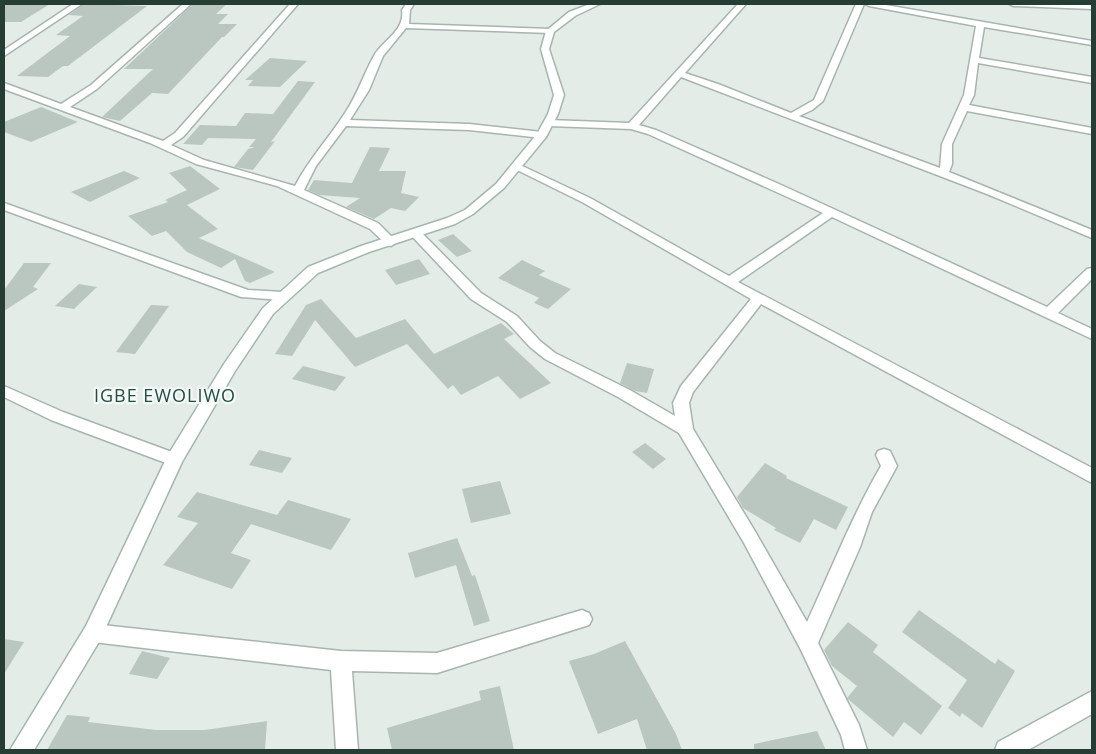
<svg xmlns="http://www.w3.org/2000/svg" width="1096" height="754" font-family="'Open Sans',sans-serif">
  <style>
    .building { fill: #bac7c1 }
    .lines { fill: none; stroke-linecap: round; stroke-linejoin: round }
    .street-casing { stroke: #a7b4af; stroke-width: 3 }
    .secondary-casing { stroke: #a3b7af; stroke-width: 3 }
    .street { fill: #fff; fill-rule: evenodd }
    .secondary { fill: #fff; fill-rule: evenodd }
    .labels { text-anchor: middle; stroke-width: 4.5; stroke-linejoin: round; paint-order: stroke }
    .quarter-label { font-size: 18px; letter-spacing: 1px; fill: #224d41; stroke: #f4f9f7 }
  </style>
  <rect width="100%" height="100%" fill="#e4ece8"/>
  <g class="building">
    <path d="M 4,4 L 50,4 L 21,22 L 4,22 Z"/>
    <path d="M 84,4 L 147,6 L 68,66 L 63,66 L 48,77 L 17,76 L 70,36 L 56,35 L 83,16 L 69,15 Z"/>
    <path d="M 193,4 L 227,4 L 216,14 L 228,14 L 218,24 L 237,24 L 224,37 L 222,37 L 168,94 L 152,93 L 120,121 L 102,117 L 153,69 L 124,69 Z"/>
    <path d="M 270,58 L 307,61 L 280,87 L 248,86 L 253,80 L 245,80 Z"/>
    <path d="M 298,81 L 315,82 L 271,142 L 275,141 L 253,170 L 234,167 L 248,149 L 255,147 L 249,147 L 256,139 L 208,138 L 202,145 L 183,144 L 200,125 L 236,126 L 245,113 L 273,114 Z"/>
    <path d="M 41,107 L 78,122 L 31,142 L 4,132 L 4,122 Z"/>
    <path d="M 370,147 L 390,148 L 379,171 L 406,171 L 401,193 L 419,197 L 405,211 L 391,208 L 374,219 L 346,207 L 360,198 L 319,195 L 308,190 L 314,180 L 352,183 Z"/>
    <path d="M 190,166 L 220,189 L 187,205 L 218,229 L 199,238 L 275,272 L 250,283 L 245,281 L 235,259 L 221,268 L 187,252 L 166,231 L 152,236 L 128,216 L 168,202 L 165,200 L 187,190 L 169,173 Z"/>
    <path d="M 124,171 L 140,178 L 90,202 L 71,192 Z"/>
    <path d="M 453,234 L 472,251 L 457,257 L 438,240 Z"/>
    <path d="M 419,259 L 430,274 L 396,285 L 385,270 Z"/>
    <path d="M 522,260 L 545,271 L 539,275 L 571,289 L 548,309 L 534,303 L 539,298 L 498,278 Z"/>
    <path d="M 24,263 L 51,263 L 33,287 L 38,289 L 4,311 L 4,290 Z"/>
    <path d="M 79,284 L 97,287 L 74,309 L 55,306 Z"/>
    <path d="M 321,299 L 356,338 L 405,319 L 434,354 L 501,323 L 514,334 L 504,339 L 551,383 L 520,399 L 498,376 L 461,395 L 453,385 L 448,389 L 407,344 L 355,367 L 315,320 L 292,356 L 275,354 L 306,305 Z"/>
    <path d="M 151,305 L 169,306 L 135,354 L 116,352 Z"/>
    <path d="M 627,363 L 654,369 L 647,393 L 635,391 L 620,383 Z"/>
    <path d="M 303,366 L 346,377 L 335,391 L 292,379 Z"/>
    <path d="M 645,443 L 666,459 L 653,469 L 632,452 Z"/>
    <path d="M 259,450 L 292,458 L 282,473 L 249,465 Z"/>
    <path d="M 765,463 L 787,476 L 786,478 L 848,507 L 836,530 L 814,519 L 800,543 L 774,530 L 776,528 L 743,508 L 737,497 Z"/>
    <path d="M 500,481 L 511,514 L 471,523 L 462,489 Z"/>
    <path d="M 197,492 L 277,515 L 288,500 L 351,519 L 331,550 L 251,524 L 231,553 L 251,560 L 232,589 L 163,565 L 198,523 L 177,517 Z"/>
    <path d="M 457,538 L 472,576 L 475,575 L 490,621 L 474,626 L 456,565 L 415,578 L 408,553 Z"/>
    <path d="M 919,610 L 995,664 L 998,659 L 1015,671 L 982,728 L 962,713 L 960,717 L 948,708 L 967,680 L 902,632 Z"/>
    <path d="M 848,622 L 878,645 L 873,652 L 942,706 L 921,735 L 904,722 L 893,737 L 849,700 L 847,698 L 857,686 L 832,666 L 824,650 Z"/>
    <path d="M 4,639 L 24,642 L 4,674 Z"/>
    <path d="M 625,641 L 676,734 L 682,750 L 647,750 L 637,719 L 598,734 L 569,661 L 594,654 Z"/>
    <path d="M 142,651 L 170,658 L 157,679 L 129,674 Z"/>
    <path d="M 500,686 L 514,750 L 392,750 L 387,728 L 481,700 L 479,691 Z"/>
    <path d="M 67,715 L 90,717 L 88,722 L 156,730 L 205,730 L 267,721 L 265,750 L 47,750 Z"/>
    <path d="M 817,731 L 826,750 L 754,750 L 754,744 Z"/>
  </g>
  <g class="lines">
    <defs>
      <g id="street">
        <path d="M 73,4 L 82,4 L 4,56 L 4,50 Z"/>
        <path d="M 183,4 L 191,4 L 97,89 L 70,107 L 163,141 L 175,133 L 290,4 L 298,4 L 183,137 L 171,145 L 204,160 L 295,186 C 309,159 329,138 345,113 C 358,94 364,73 375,54 C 385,39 405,30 402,10 L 406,4 L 414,4 L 410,10 L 409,24 L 550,29 L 554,31 L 550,33 L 406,28 L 383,56 L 369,90 L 350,120 L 469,124 L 542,132 L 547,135 L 542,138 L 469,130 L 346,126 L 316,166 L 304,190 L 378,223 L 397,242 L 391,246 L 387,245 L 370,229 L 277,186 L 196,164 L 150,143 L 4,89 L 4,83 L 61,104 L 91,85 Z"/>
        <path d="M 738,4 L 746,4 L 685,73 L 718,84 L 791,113 L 814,100 L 856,4 L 864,4 L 823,101 L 812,110 L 799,116 L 940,168 L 942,144 L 964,95 L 976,26 L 869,6 L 865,4 L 880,4 L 1092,41 L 1092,45 L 984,27 L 979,58 L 1092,77 L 1092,83 L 978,63 L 974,95 L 969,105 L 1092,128 L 1092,134 L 967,111 L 952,144 L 952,164 L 949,172 L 1092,230 L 1092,238 L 987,194 L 681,77 L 639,125 L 656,130 L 779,184 L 1047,307 L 1087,269 L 1092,268 L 1092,279 L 1058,313 L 1092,329 L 1092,339 L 832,217 L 738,282 L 1092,468 L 1092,483 L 761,304 L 693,392 L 689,403 L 693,429 L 756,533 L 807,622 C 831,570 852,516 881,466 L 876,455 L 878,451 L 884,449 L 890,451 L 897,466 L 872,512 L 860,547 L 818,643 L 859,725 L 867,750 L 845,750 L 841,735 L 801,650 L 744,543 L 679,433 L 618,397 L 545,359 L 530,347 L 507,322 L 471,299 L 409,233 L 415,229 L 419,230 L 481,293 L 517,316 L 540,341 L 555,353 L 628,389 L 675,416 L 673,403 L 681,386 L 751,299 L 582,202 L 511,167 L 512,165 L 520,165 L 590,198 L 729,276 L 823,213 L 648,134 L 631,129 L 549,126 L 544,123 L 549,120 L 629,123 Z"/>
        <path d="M 1009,4 L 1092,5 L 1092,9 L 1013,6 Z"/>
        <path d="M 4,203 L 248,290 L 282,292 L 289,296 L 282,300 L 241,297 L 4,210 Z"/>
        <path d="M 4,386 L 63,412 L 180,455 L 182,460 L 180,465 L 174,466 L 51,420 L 4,397 Z"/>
        <path d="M 582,610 L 589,613 L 592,619 L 589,625 L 437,673 L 352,671 L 358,750 L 336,750 L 331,670 L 93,642 L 86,640 L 83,633 L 86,626 L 93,624 L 341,651 L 437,653 Z"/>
        <path d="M 1092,691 L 1092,714 L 1028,750 L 995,750 L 998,742 Z"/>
      </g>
      <path id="secondary" d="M 590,4 L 600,4 L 575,16 L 554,32 L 549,49 L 564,95 L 558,114 L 546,137 L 504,188 L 473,214 L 455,224 L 369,252 L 318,273 L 273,314 L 235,371 L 182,462 L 100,640 L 34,750 L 10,750 L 86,626 L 168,455 L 224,364 L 263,308 L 308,267 L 361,246 L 447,218 L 465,210 L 496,184 L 537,134 L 548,114 L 554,95 L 541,49 L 546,31 L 569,12 Z"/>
    </defs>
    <use href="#street" class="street-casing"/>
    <use href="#secondary" class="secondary-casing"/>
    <use href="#street" class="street"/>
    <use href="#secondary" class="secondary"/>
  </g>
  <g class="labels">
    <g class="quarter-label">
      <text x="165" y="402">IGBE EWOLIWO</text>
    </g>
  </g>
  <rect width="1096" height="754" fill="none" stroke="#253d35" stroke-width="10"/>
</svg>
